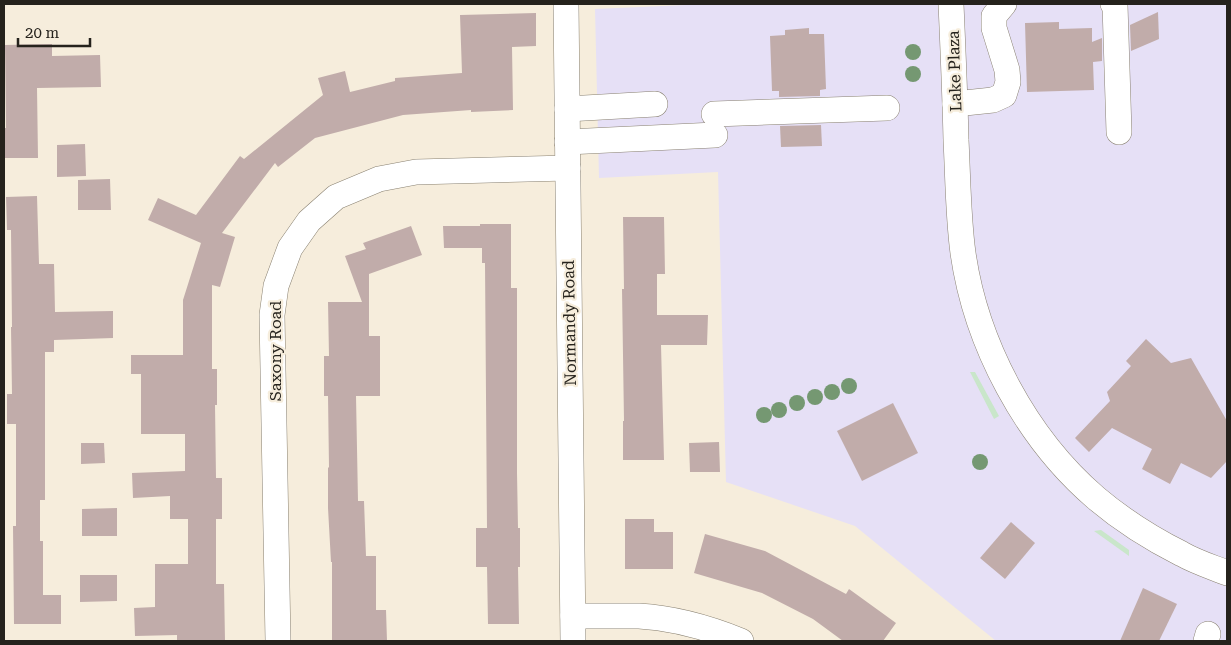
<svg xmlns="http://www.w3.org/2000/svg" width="1231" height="645" font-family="'Roboto Serif',serif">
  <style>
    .commercial { fill: #e6e0f6 }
    .green { fill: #c9e6ca }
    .building { fill: #c1acaa }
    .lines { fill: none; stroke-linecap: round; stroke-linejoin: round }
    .minor-casing { stroke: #898171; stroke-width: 26 }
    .minor { stroke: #fff; stroke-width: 25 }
    .tree { fill: #759872 }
    .labels { text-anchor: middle; stroke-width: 4.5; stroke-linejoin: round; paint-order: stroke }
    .street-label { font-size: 16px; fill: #25221c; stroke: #f6eddc }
  </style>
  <rect width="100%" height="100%" fill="#f6eddc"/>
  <path class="commercial" d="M 708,4 L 1227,4 L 1227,641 L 996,641 L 855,526 L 726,482 L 718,172 L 599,178 L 595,9 Z"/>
  <g class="green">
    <path d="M 970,372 L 975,372 L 999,416 L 994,419 Z"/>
    <path d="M 1101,530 L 1129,550 L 1129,556 L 1094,531 Z"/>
  </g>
  <g class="building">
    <path d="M 1158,12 L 1159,39 L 1131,51 L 1130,25 Z"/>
    <path d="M 536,13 L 536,46 L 512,47 L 513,110 L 471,112 L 471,110 L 403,115 L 315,138 L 278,167 L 275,163 L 222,233 L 235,237 L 220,287 L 212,285 L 212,369 L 217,369 L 217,405 L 215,405 L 216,478 L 222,478 L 222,519 L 216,519 L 216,584 L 224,584 L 225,641 L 177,641 L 177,635 L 135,636 L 134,608 L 155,607 L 155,564 L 188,564 L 188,519 L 170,519 L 170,496 L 133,498 L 132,473 L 185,471 L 185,434 L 141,434 L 141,374 L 131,374 L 131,355 L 183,355 L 183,300 L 201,243 L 148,220 L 158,198 L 196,215 L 240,156 L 244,159 L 323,95 L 318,78 L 345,71 L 350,92 L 395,81 L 395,78 L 462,73 L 460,15 Z"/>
    <path d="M 1059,22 L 1059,29 L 1092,28 L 1092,42 L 1102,38 L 1102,61 L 1093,62 L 1094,90 L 1027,92 L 1025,23 Z"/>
    <path d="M 809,28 L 809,34 L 824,34 L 826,89 L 820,90 L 820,96 L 779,97 L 779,91 L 772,91 L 770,36 L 785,35 L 785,30 Z"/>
    <path d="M 52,44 L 52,56 L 100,55 L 101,87 L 37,88 L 38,158 L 4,158 L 4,128 L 6,128 L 5,45 Z"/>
    <path d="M 821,125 L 822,146 L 781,147 L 780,126 Z"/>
    <path d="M 85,144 L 86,176 L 57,177 L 57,145 Z"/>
    <path d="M 110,179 L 111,210 L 78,210 L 78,180 Z"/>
    <path d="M 37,196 L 39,264 L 54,264 L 55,312 L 113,311 L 113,338 L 54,340 L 54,352 L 45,352 L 45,500 L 40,500 L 40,541 L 43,541 L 43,595 L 61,595 L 61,624 L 14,624 L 13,526 L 16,526 L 16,424 L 7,424 L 7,394 L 12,394 L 11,327 L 12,327 L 11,230 L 7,230 L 6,197 Z"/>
    <path d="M 623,217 L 664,217 L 665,274 L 657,274 L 657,315 L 708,315 L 707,345 L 661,345 L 664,460 L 623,460 L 623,421 L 624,421 L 622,289 L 624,289 Z"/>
    <path d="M 480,224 L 511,224 L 511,288 L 517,288 L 517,473 L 518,528 L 520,528 L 520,567 L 518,567 L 519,624 L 488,624 L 487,567 L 476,567 L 476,528 L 487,528 L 485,263 L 482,263 L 482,248 L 444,248 L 443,226 L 480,226 Z"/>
    <path d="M 411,226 L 422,255 L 369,274 L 369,336 L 380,336 L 380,396 L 356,396 L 358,501 L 364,501 L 366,556 L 376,556 L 376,610 L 386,610 L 387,641 L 332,641 L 332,562 L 331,562 L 328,508 L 328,468 L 329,467 L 328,396 L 324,396 L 324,356 L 329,356 L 328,302 L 362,302 L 345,256 L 366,249 L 363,243 Z"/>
    <path d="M 1146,339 L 1171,363 L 1191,358 L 1227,421 L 1227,461 L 1211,478 L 1181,463 L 1170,484 L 1142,469 L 1152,449 L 1112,428 L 1089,452 L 1075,438 L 1110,401 L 1107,392 L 1131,366 L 1126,361 Z"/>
    <path d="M 893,403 L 918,453 L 862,481 L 837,431 Z"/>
    <path d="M 719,442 L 720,472 L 690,472 L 689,443 Z"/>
    <path d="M 81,443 L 104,443 L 105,463 L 81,464 Z"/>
    <path d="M 117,508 L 117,536 L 82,536 L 82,509 Z"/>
    <path d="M 625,519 L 654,519 L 654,532 L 673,532 L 673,569 L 625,569 Z"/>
    <path d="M 1011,522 L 1035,543 L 1005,579 L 980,558 Z"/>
    <path d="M 705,534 L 765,551 L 846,594 L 849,589 L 896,623 L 883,641 L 843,641 L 813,619 L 762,593 L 694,573 Z"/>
    <path d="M 80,575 L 117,575 L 117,601 L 80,602 Z"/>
    <path d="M 1143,588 L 1177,604 L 1159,641 L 1120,641 Z"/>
  </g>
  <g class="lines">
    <defs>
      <g id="minor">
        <path d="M 566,4 L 573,641"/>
        <path d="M 951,4 C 953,49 955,95 956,140 C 958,178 958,216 963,253 C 976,344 1026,438 1096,498 C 1122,520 1152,539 1182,554 C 1196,562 1212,567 1227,573"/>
        <path d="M 1113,4 L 1115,5 L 1119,132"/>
        <path d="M 955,104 L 993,100 L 1004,95 L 1008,82 L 1007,70 L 994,28 L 994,16 L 1004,4"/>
        <path d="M 567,109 L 655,104"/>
        <path d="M 714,114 L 887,108"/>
        <path d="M 567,142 L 715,135"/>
        <path d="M 573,616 C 595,616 617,616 639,616 C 674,618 709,628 741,641"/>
        <path d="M 278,641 L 272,315 L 276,286 L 290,248 L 309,221 L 336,197 L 379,179 L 416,172 L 568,168"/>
        <path d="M 1206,641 L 1208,634"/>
      </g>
    </defs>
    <use href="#minor" class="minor-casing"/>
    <use href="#minor" class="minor"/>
  </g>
  <g class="tree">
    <circle cx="913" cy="52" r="8"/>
    <circle cx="913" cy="74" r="8"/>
    <circle cx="849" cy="386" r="8"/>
    <circle cx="832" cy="392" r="8"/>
    <circle cx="815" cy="397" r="8"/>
    <circle cx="797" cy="403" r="8"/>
    <circle cx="779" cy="410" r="8"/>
    <circle cx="764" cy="415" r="8"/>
    <circle cx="980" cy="462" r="8"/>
  </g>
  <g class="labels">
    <g class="street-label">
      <text transform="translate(954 71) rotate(-92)" y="6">Lake Plaza</text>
      <text transform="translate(569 323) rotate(-91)" y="6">Normandy Road</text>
      <text transform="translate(275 351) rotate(-90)" y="6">Saxony Road</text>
    </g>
  </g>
  <rect width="1231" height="645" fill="none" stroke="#25221c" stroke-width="10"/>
  <path d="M18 38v8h72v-8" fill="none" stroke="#25221c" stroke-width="2.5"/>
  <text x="25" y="38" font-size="15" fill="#25221c" stroke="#f6eddc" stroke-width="4" paint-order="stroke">20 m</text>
</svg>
